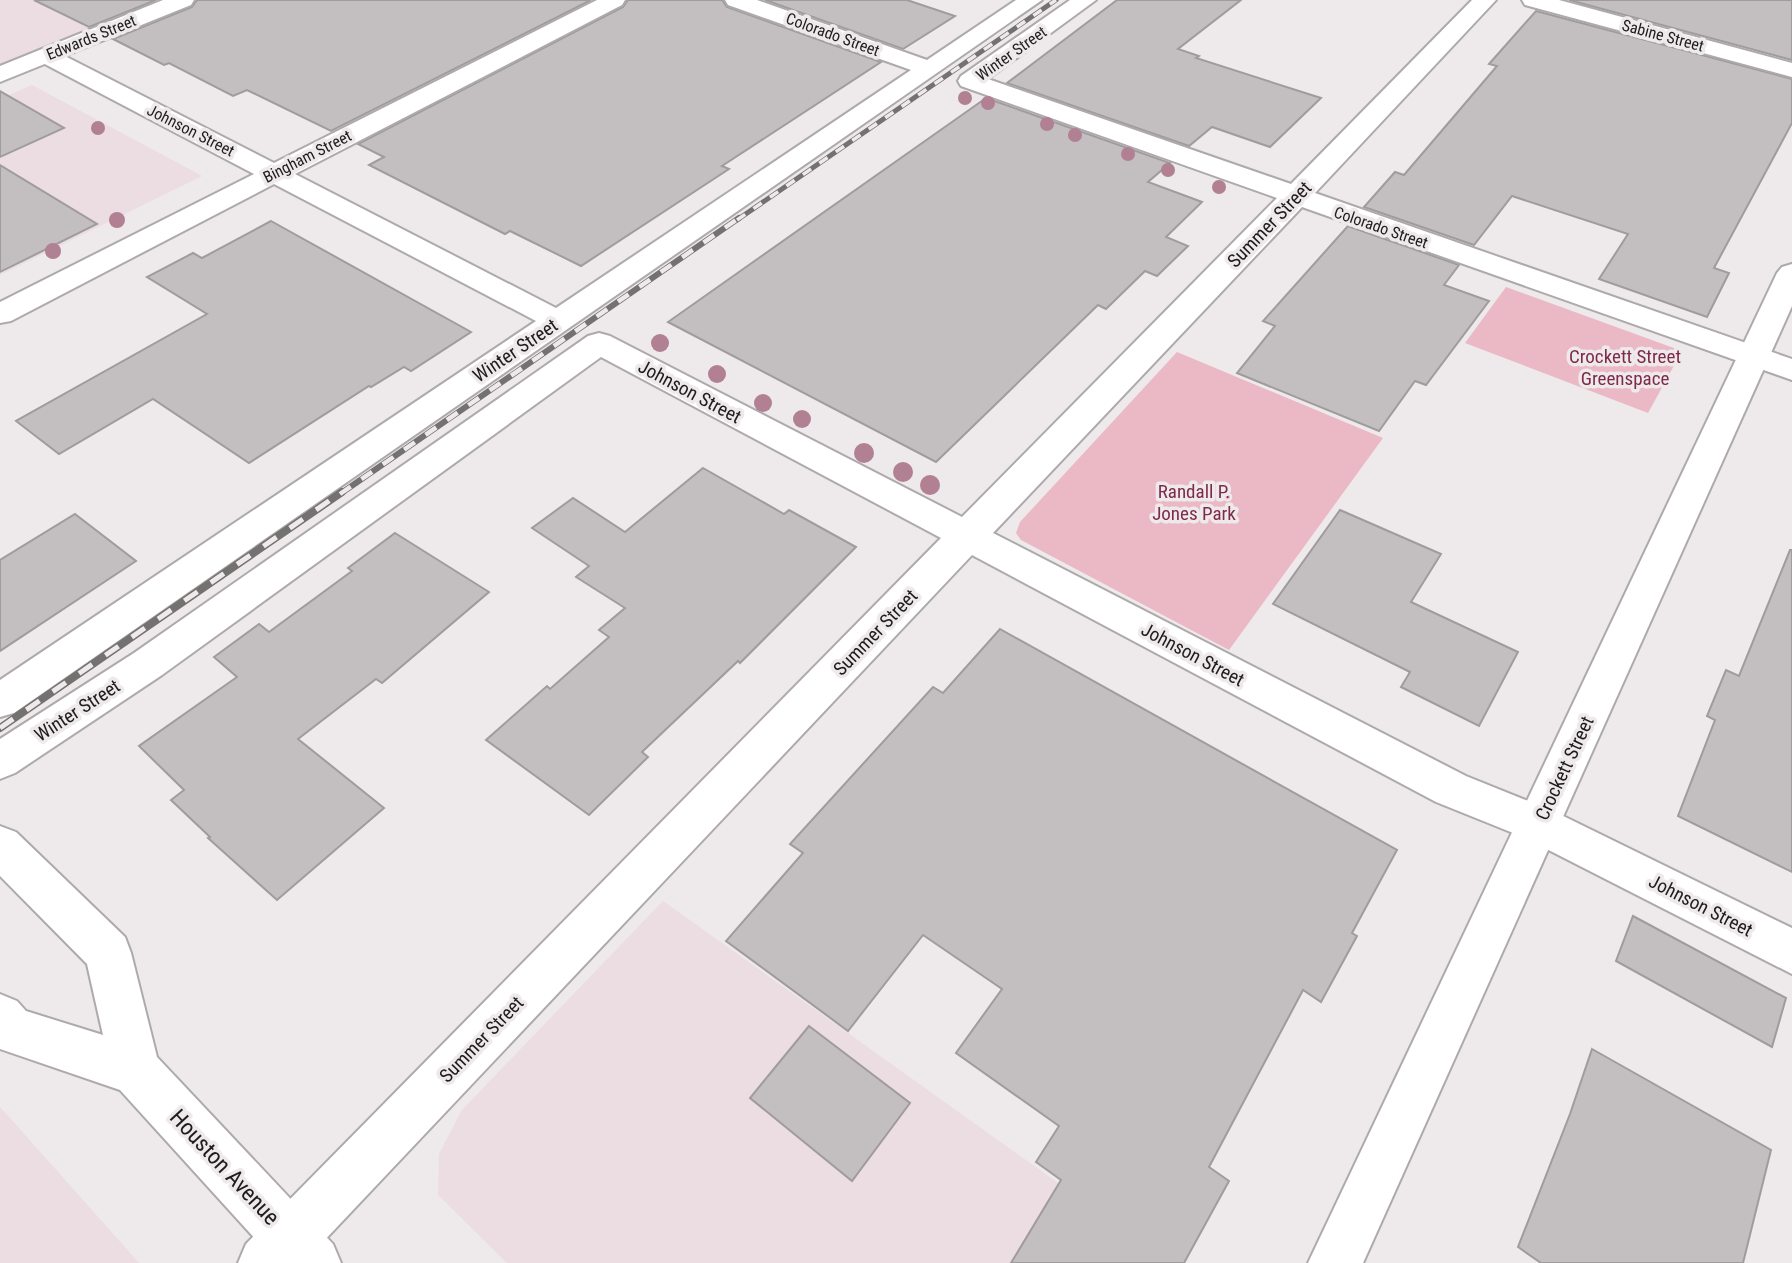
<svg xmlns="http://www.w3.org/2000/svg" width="1792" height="1263" font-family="'Roboto Condensed',sans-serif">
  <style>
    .built { fill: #ebdde1 }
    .green { fill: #ebb8c6 }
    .building { fill: #c3bebf; stroke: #a09b9c; stroke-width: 2 }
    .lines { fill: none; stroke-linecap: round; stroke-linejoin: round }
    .minor-casing { stroke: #aea9ab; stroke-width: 4 }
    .tertiary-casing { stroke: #aea9ab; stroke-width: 4 }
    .secondary-casing { stroke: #aea9ab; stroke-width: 4 }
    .minor { fill: #fff; fill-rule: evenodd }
    .tertiary { fill: #fff; fill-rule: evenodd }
    .secondary { fill: #fff; fill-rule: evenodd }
    .rail-far2-casing { stroke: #747171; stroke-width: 5 }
    .rail-far1-casing { stroke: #747171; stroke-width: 6 }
    .rail-casing { stroke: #747171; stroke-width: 8 }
    .rail-far2 { stroke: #eee9ea; stroke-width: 3.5; stroke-dasharray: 10; stroke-linecap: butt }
    .rail-far1 { stroke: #eee9ea; stroke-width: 4.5; stroke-dasharray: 13; stroke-linecap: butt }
    .rail { stroke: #eee9ea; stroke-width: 5; stroke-dasharray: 16; stroke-linecap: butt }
    .tree { fill: #b18092 }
    .labels { text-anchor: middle; stroke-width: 7; stroke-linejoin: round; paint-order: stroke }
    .far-street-label { font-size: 16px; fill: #1e1c1c; stroke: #eee9ea }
    .street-label { font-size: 19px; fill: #1e1c1c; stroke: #eee9ea }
    .park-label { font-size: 19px; fill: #7f2a4a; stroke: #eee9ea }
    .near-street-label { font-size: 23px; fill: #1e1c1c; stroke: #eee9ea }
  </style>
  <rect width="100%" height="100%" fill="#eee9ea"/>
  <g class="built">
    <path d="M 0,0 L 173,0 L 0,71 Z"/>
    <path d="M 32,85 L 202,176 L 0,275 L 0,99 Z"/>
    <path d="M 663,901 L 1170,1263 L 507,1263 L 438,1195 L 439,1154 L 462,1110 Z"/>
    <path d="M 0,1107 L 139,1263 L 0,1263 Z"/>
  </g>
  <g class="green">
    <path d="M 1506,287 L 1682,351 L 1648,413 L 1465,343 Z"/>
    <path d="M 1177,352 L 1383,438 L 1229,650 L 1021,540 L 1016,533 L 1020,522 Z"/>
  </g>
  <g class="building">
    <path d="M 34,0 L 156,0 L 89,27 Z"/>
    <path d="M 197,0 L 591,0 L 331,131 L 247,90 L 233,96 L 169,63 L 164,65 L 113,39 L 192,7 Z"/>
    <path d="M 628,0 L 722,0 L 727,7 L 881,62 L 722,166 L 729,169 L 581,266 L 510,231 L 505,234 L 369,165 L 384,157 L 358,144 L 623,7 Z"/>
    <path d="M 765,0 L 907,0 L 955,16 L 903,49 Z"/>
    <path d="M 1117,0 L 1241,0 L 1178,49 L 1199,56 L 1196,58 L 1321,98 L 1270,147 L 1212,127 L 1189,146 L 1007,83 Z"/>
    <path d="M 1569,0 L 1792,0 L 1792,60 Z"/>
    <path d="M 1536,11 L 1792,79 L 1792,123 L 1714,268 L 1729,273 L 1707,317 L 1599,279 L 1628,234 L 1512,196 L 1474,245 L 1364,207 L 1395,172 L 1404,175 L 1497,66 L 1489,64 Z"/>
    <path d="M 0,91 L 64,128 L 0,157 Z"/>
    <path d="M 986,98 L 1170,163 L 1148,182 L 1202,202 L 1166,237 L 1188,246 L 1157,276 L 1145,271 L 1106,309 L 1098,305 L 936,462 L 668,322 Z"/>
    <path d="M 0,165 L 97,224 L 0,272 Z"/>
    <path d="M 271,221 L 471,332 L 411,371 L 404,367 L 371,387 L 369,386 L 249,463 L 153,399 L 59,454 L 16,421 L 207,314 L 147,277 L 193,253 L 202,258 Z"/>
    <path d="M 1348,226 L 1459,265 L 1444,285 L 1489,301 L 1426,385 L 1415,381 L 1379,431 L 1237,373 L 1275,326 L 1263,321 Z"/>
    <path d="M 703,468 L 784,514 L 789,510 L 856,547 L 740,663 L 738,661 L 642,752 L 648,757 L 589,815 L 486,740 L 547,686 L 550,689 L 609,637 L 599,630 L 625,608 L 576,577 L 589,566 L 532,528 L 573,498 L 625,532 Z"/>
    <path d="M 1340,510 L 1441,554 L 1411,602 L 1518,652 L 1479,726 L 1401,687 L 1410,672 L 1273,604 Z"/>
    <path d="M 75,514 L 136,561 L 0,651 L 0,560 Z"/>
    <path d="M 395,533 L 489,592 L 382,683 L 376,679 L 298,739 L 384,808 L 277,900 L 208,838 L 210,837 L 171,800 L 184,790 L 139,746 L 237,677 L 214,657 L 259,624 L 269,632 L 352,571 L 348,568 Z"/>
    <path d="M 1790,550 L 1792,550 L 1792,872 L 1678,816 L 1715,720 L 1707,716 L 1726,670 L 1739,676 Z"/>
    <path d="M 1000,629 L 1397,850 L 1352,933 L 1357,936 L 1321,1002 L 1303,990 L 1209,1167 L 1229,1181 L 1184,1263 L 1011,1263 L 1061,1180 L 1036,1162 L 1059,1126 L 956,1053 L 1002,989 L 923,935 L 848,1031 L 726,941 L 803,853 L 790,844 L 933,687 L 943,693 Z"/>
    <path d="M 1633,916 L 1786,998 L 1772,1047 L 1616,961 Z"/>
    <path d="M 809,1026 L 910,1103 L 852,1181 L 750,1098 Z"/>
    <path d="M 1592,1049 L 1771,1150 L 1743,1263 L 1541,1263 L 1518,1247 L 1570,1114 Z"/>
  </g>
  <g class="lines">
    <defs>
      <g id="minor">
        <path d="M 597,0 L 625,0 L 622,5 L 295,174 L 556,308 L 911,70 L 728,5 L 725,0 L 757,0 L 927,60 L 1016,0 L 1042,0 L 14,713 L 0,717 L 0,680 L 536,321 L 274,184 L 11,321 L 0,323 L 0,302 L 254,174 L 39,61 L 35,56 L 39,51 L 55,51 L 274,163 Z"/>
        <path d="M 1070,0 L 1096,0 L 988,79 L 1291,184 L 1472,0 L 1496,0 L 1315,193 L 1792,359 L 1792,380 L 1302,207 L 993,533 L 1466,776 L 1553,811 L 1792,928 L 1792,974 L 1523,837 L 1436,802 L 972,555 L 303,1263 L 238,1263 L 246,1244 L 941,538 L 601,357 L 162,675 L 15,773 L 0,779 L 0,739 L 134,653 L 588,336 L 599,333 L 610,336 L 962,517 L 1277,198 L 961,86 L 958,81 L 961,76 Z"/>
        <path d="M 1522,0 L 1559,0 L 1792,63 L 1792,77 L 1525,5 Z"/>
      </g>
      <path id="tertiary" d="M 163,0 L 194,0 L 191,5 L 0,82 L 0,66 Z"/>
      <g id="secondary">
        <path d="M 1792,264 L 1792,306 L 1363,1263 L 1308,1263 L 1777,273 L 1782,267 Z"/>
        <path d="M 0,826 L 16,832 L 125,937 L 131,953 L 157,1057 L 333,1244 L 341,1263 L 277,1263 L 120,1090 L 0,1049 L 0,994 L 17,1001 L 26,1011 L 103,1035 L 87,964 L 0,876 Z"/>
      </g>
    </defs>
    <use href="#minor" class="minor-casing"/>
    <use href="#tertiary" class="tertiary-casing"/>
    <use href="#secondary" class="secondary-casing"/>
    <use href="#minor" class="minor"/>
    <use href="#tertiary" class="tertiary"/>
    <use href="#secondary" class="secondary"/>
    <defs>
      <path id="rail-far2" d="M 737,220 L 1056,0"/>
      <path id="rail-far1" d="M 340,494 L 739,218"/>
      <path id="rail" d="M 0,728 L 342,492"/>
    </defs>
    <use href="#rail-far2" class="rail-far2-casing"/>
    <use href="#rail-far1" class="rail-far1-casing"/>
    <use href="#rail" class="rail-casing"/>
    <use href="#rail-far2" class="rail-far2"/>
    <use href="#rail-far1" class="rail-far1"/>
    <use href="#rail" class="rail"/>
  </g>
  <g class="tree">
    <circle cx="965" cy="98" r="7"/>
    <circle cx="988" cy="103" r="7"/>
    <circle cx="1047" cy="124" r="7"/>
    <circle cx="98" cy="128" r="7"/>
    <circle cx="1075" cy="135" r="7"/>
    <circle cx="1128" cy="154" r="7"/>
    <circle cx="1168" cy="170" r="7"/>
    <circle cx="1219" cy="187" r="7"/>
    <circle cx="117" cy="220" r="8"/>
    <circle cx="53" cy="251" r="8"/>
    <circle cx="660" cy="343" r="9"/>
    <circle cx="717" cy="374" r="9"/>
    <circle cx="763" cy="403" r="9"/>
    <circle cx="802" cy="419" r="9"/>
    <circle cx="864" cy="453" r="10"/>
    <circle cx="903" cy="472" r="10"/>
    <circle cx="930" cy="485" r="10"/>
  </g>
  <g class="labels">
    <g class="far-street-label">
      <text transform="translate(833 34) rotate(20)" y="6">Colorado Street</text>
      <text transform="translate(1663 35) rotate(15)" y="6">Sabine Street</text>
      <text transform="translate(91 37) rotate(-22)" y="6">Edwards Street</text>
      <text transform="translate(1011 53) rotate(-35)" y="6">Winter Street</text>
      <text transform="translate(191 130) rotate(27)" y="6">Johnson Street</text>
      <text transform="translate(307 156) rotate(-27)" y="6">Bingham Street</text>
      <text transform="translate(1381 227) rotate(19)" y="6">Colorado Street</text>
    </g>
    <g class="street-label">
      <text transform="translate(1269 224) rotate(-46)" y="7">Summer Street</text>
      <text transform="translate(515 350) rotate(-34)" y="7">Winter Street</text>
      <text transform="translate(690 391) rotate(28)" y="7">Johnson Street</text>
      <text transform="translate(875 632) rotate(-46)" y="7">Summer Street</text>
      <text transform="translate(1193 654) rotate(28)" y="7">Johnson Street</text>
      <text transform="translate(77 710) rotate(-33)" y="7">Winter Street</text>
      <text transform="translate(1564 768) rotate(-65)" y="7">Crockett Street</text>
      <text transform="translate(1701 905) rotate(27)" y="7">Johnson Street</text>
      <text transform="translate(481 1039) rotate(-46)" y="7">Summer Street</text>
    </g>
    <g class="park-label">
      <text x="1625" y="363">Crockett Street<tspan x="1625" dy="22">Greenspace</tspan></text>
      <text x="1194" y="498">Randall P.<tspan x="1194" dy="22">Jones Park</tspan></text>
    </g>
    <g class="near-street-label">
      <text transform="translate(225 1167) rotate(47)" y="8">Houston Avenue</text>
    </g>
  </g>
</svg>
